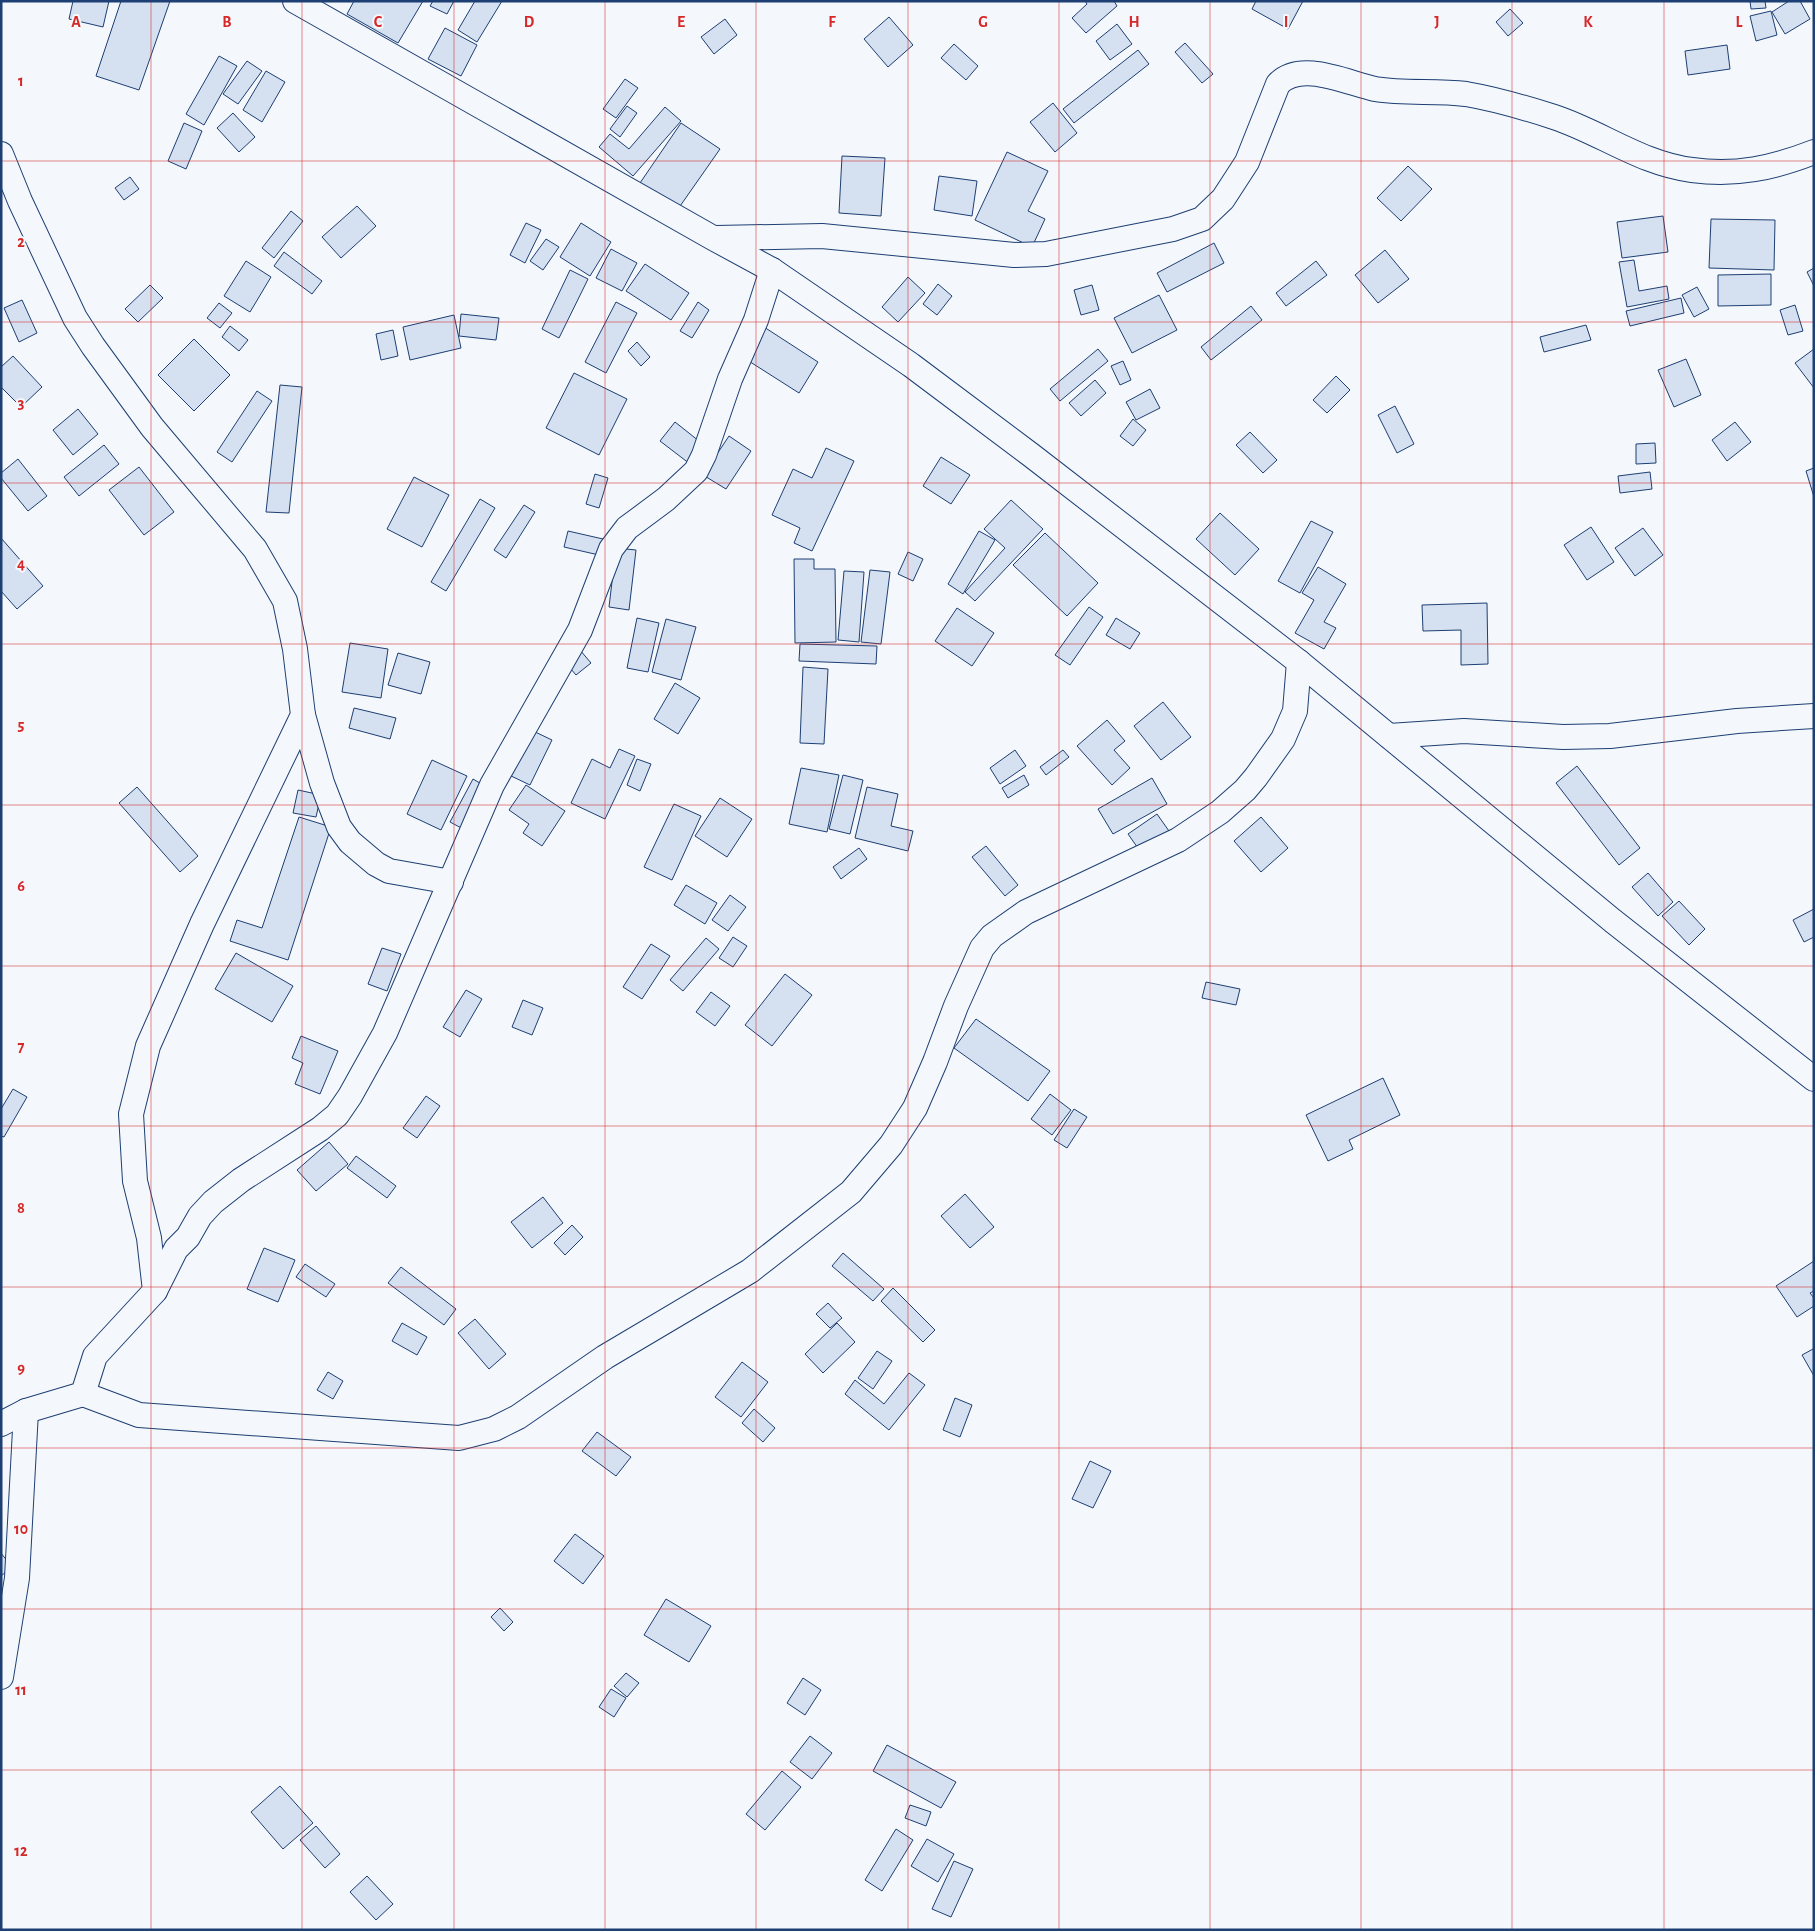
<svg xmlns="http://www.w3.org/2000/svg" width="1815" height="1931" font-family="'Alegreya Sans',sans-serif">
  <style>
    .building { fill: #d5e0f0; stroke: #1d3f73 }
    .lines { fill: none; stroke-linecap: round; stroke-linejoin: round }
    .minor-casing { stroke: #1d3f73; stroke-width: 26 }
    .minor { stroke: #f4f7fb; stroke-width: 24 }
    .grid { fill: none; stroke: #d62828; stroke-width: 1; stroke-opacity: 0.55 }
    .grid-label { font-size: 16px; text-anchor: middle; font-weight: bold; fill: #d62828; stroke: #f4f7fb; stroke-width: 4; stroke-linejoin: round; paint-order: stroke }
  </style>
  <rect width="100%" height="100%" fill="#f4f7fb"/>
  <g class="building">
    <path d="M 73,1 L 109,1 L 103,27 L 69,19 Z"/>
    <path d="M 121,1 L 170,1 L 139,90 L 96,76 Z"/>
    <path d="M 354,1 L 423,1 L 398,43 L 347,14 Z"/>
    <path d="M 433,1 L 454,1 L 447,14 L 430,6 Z"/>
    <path d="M 475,1 L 502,1 L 477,42 L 458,30 Z"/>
    <path d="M 1085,1 L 1114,1 L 1117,6 L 1086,33 L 1072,18 L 1087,4 Z"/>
    <path d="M 1256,1 L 1303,1 L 1288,29 L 1252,9 Z"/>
    <path d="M 1750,1 L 1765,1 L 1766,8 L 1751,9 Z"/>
    <path d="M 1789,1 L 1800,1 L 1810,19 L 1785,34 L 1772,12 Z"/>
    <path d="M 1510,9 L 1523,23 L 1508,36 L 1496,22 Z"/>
    <path d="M 1771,11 L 1777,35 L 1756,41 L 1750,16 Z"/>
    <path d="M 889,17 L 913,45 L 888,67 L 864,39 Z"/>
    <path d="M 725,19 L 737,35 L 714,54 L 701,37 Z"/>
    <path d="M 1117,24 L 1132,44 L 1110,60 L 1096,41 Z"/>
    <path d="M 445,28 L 477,45 L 461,76 L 428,59 Z"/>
    <path d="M 1185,43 L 1213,74 L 1202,83 L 1175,52 Z"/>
    <path d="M 954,44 L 978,66 L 966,80 L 941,58 Z"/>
    <path d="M 1727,45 L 1730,69 L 1688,75 L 1685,51 Z"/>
    <path d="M 1138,50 L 1149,64 L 1074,123 L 1063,109 Z"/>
    <path d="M 219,56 L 237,66 L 204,125 L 186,114 Z"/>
    <path d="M 247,61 L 262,71 L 238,104 L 223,94 Z"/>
    <path d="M 266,71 L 285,82 L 262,122 L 243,110 Z"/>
    <path d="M 625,79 L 638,88 L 616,118 L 603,109 Z"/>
    <path d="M 1053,103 L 1077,133 L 1055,152 L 1030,122 Z"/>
    <path d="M 627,106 L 637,113 L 620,137 L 610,129 Z"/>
    <path d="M 665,107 L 681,121 L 633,176 L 599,147 L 610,134 L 629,149 Z"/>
    <path d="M 233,113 L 255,137 L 239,152 L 217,128 Z"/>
    <path d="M 184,123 L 202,131 L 186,169 L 168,161 Z"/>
    <path d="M 681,123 L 720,149 L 678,209 L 640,183 Z"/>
    <path d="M 1007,152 L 1048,171 L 1028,211 L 1045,219 L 1032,247 L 975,220 Z"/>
    <path d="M 842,156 L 885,158 L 881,216 L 839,213 Z"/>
    <path d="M 1408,166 L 1432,189 L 1401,221 L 1377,198 Z"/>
    <path d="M 939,176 L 977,181 L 972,216 L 934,210 Z"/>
    <path d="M 130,177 L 139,189 L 124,200 L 115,188 Z"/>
    <path d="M 357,206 L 376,226 L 341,258 L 322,237 Z"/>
    <path d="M 291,211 L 303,221 L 274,258 L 262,248 Z"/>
    <path d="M 1663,216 L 1668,252 L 1622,258 L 1617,222 Z"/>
    <path d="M 1711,219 L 1775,220 L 1774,270 L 1709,268 Z"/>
    <path d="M 526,223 L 541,230 L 525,263 L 510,255 Z"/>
    <path d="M 581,223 L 611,242 L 590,276 L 560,257 Z"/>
    <path d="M 546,239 L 559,247 L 543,270 L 530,261 Z"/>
    <path d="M 1214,243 L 1224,263 L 1167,292 L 1157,273 Z"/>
    <path d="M 611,249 L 637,263 L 622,291 L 596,278 Z"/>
    <path d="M 1385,250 L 1409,279 L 1378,303 L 1355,275 Z"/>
    <path d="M 284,252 L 322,281 L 312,294 L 274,266 Z"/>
    <path d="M 1634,260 L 1639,291 L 1667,286 L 1669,299 L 1627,307 L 1619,262 Z"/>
    <path d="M 246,261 L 271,277 L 250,312 L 224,296 Z"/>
    <path d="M 1316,261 L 1327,275 L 1286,306 L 1276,293 Z"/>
    <path d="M 645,264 L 689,293 L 671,320 L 626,291 Z"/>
    <path d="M 1814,268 L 1814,286 L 1807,272 Z"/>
    <path d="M 570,270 L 588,279 L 559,338 L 542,329 Z"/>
    <path d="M 1771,274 L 1771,305 L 1718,306 L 1718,275 Z"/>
    <path d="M 908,277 L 925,293 L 898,322 L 882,307 Z"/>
    <path d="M 938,284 L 952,296 L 937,315 L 923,304 Z"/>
    <path d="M 150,285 L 163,298 L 138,322 L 125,309 Z"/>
    <path d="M 1092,285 L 1099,310 L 1081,315 L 1074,290 Z"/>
    <path d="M 1697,287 L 1709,309 L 1694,317 L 1682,295 Z"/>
    <path d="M 1159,295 L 1177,330 L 1132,353 L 1114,318 Z"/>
    <path d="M 1681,298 L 1684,313 L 1630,326 L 1626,311 Z"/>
    <path d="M 22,300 L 37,333 L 19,342 L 4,308 Z"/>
    <path d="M 616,302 L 637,313 L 606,373 L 585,362 Z"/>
    <path d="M 698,302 L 709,310 L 692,338 L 680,331 Z"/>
    <path d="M 219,303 L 232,313 L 220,328 L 207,318 Z"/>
    <path d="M 1795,305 L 1803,331 L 1788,335 L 1780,310 Z"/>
    <path d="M 1251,306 L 1262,320 L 1211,360 L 1201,347 Z"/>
    <path d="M 461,314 L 499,318 L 496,340 L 459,336 Z"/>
    <path d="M 454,315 L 461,348 L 410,360 L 403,327 Z"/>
    <path d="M 1586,325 L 1591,340 L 1544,352 L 1540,337 Z"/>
    <path d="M 230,326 L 248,340 L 239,351 L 222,337 Z"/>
    <path d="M 764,327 L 818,362 L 799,393 L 744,358 Z"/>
    <path d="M 393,330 L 398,356 L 381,360 L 376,334 Z"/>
    <path d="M 194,339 L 230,375 L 194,411 L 158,375 Z"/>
    <path d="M 637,342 L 650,357 L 641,366 L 628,351 Z"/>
    <path d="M 1098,349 L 1108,361 L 1060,401 L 1050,389 Z"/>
    <path d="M 1814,349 L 1814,388 L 1795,363 Z"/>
    <path d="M 13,356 L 42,387 L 21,407 L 1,387 L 1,367 Z"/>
    <path d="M 1686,359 L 1701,395 L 1674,407 L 1658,370 Z"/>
    <path d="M 1123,361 L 1131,380 L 1120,385 L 1111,366 Z"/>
    <path d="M 574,373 L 627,399 L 599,455 L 546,428 Z"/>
    <path d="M 1336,376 L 1350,390 L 1327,413 L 1313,400 Z"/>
    <path d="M 1095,380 L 1106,393 L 1081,416 L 1069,403 Z"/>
    <path d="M 280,385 L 302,387 L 289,513 L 266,512 Z"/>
    <path d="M 1150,389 L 1160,408 L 1136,420 L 1126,402 Z"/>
    <path d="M 257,391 L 272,401 L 232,462 L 217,452 Z"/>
    <path d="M 1395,406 L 1414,444 L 1397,453 L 1378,415 Z"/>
    <path d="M 78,409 L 98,434 L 73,455 L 53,430 Z"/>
    <path d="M 1133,419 L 1146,430 L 1133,446 L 1120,436 Z"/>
    <path d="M 675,422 L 704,445 L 690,464 L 660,441 Z"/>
    <path d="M 1735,422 L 1751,442 L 1727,461 L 1712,440 Z"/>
    <path d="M 1250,432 L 1277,460 L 1263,473 L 1236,445 Z"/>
    <path d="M 729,436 L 751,451 L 726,489 L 703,475 Z"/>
    <path d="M 1655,443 L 1656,463 L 1636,464 L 1636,444 Z"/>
    <path d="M 104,445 L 119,464 L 79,496 L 64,477 Z"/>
    <path d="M 826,448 L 854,461 L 812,551 L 794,543 L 800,528 L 772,515 L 793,469 L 812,478 Z"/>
    <path d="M 941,457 L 970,475 L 951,504 L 923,486 Z"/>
    <path d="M 18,459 L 47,496 L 28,511 L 1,478 L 1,473 Z"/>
    <path d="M 139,467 L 174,512 L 144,535 L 109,490 Z"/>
    <path d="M 1814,468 L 1814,497 L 1806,471 Z"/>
    <path d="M 1650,472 L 1652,489 L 1620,493 L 1618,476 Z"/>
    <path d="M 595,474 L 608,478 L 599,508 L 586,504 Z"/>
    <path d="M 414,477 L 449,495 L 422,547 L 387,529 Z"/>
    <path d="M 480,499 L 495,508 L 446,591 L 431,582 Z"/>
    <path d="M 1011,500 L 1043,529 L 975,601 L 965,592 L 1005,548 L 984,529 Z"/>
    <path d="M 524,505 L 535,512 L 506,558 L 494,550 Z"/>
    <path d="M 1220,513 L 1259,549 L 1235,575 L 1196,539 Z"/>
    <path d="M 1311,521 L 1333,532 L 1300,593 L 1278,581 Z"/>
    <path d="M 1591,527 L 1614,562 L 1587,580 L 1564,545 Z"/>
    <path d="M 1643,528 L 1663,555 L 1635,576 L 1615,548 Z"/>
    <path d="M 568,531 L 603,539 L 599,555 L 564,547 Z"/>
    <path d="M 979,531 L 995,540 L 963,594 L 948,584 Z"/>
    <path d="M 1045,533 L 1098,583 L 1067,616 L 1013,565 Z"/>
    <path d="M 1,538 L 43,586 L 17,609 L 1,591 Z"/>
    <path d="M 616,548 L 636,550 L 629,610 L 609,607 Z"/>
    <path d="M 908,552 L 923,559 L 913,581 L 898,574 Z"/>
    <path d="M 794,559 L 814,559 L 814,569 L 835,569 L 836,642 L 795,643 Z"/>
    <path d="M 1318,567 L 1346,584 L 1324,622 L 1336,628 L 1324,649 L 1295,633 L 1314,600 L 1302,593 Z"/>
    <path d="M 870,570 L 890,572 L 881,644 L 861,642 Z"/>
    <path d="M 844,571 L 864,572 L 859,642 L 838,640 Z"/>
    <path d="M 1487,603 L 1488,664 L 1461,665 L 1461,630 L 1423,631 L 1422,605 Z"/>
    <path d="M 1089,607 L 1103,617 L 1070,665 L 1055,655 Z"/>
    <path d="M 957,608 L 994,633 L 972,666 L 935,641 Z"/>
    <path d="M 637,618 L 659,623 L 648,672 L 627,668 Z"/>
    <path d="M 1116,618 L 1140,633 L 1130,649 L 1106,635 Z"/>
    <path d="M 666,619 L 696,627 L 681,680 L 652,672 Z"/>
    <path d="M 350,643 L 388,649 L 381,698 L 342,692 Z"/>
    <path d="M 800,644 L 877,646 L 876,664 L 799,661 Z"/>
    <path d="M 580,650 L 591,663 L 576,675 L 565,662 Z"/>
    <path d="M 398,653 L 430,662 L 421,694 L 388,685 Z"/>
    <path d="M 803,667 L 828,669 L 824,744 L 800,743 Z"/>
    <path d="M 675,683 L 700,698 L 678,734 L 654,719 Z"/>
    <path d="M 1163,702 L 1191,737 L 1161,760 L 1134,726 Z"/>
    <path d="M 354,708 L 396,718 L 390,739 L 349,728 Z"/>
    <path d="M 1107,720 L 1125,741 L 1114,750 L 1130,768 L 1112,785 L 1077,746 Z"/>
    <path d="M 531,730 L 552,740 L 530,785 L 509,775 Z"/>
    <path d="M 619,749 L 635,756 L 605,819 L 571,803 L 592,759 L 610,768 Z"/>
    <path d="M 1015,750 L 1026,766 L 1000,784 L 990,768 Z"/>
    <path d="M 1063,750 L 1069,757 L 1046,775 L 1040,767 Z"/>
    <path d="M 637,759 L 651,764 L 640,791 L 627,785 Z"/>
    <path d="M 432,760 L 467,776 L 441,830 L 407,814 Z"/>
    <path d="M 1577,766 L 1640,848 L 1619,865 L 1556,783 Z"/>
    <path d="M 801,768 L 839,775 L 827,832 L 789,824 Z"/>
    <path d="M 843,775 L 863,780 L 850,834 L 829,829 Z"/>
    <path d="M 1024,775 L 1029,785 L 1008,798 L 1002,788 Z"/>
    <path d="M 1152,778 L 1167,804 L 1113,834 L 1098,809 Z"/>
    <path d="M 473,779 L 490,789 L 467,831 L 450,822 Z"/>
    <path d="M 526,785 L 565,811 L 542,846 L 523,833 L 529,824 L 509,810 Z"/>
    <path d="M 137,787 L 198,856 L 180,872 L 119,803 Z"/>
    <path d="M 867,787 L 898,794 L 891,826 L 913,831 L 908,851 L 855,838 Z"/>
    <path d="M 298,790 L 321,795 L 316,817 L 293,813 Z"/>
    <path d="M 720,798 L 752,819 L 727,857 L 695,836 Z"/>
    <path d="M 674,804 L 701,816 L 672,880 L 644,867 Z"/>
    <path d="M 1157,814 L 1169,831 L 1140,851 L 1128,834 Z"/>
    <path d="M 299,817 L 331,827 L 288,960 L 230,941 L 237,920 L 262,928 Z"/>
    <path d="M 1261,817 L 1288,848 L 1261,872 L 1234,841 Z"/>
    <path d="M 986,846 L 1018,885 L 1005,896 L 972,857 Z"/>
    <path d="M 859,848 L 867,859 L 841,879 L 833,867 Z"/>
    <path d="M 1648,873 L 1673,902 L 1658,916 L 1632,887 Z"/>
    <path d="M 686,885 L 717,903 L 705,924 L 674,905 Z"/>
    <path d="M 730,895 L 746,907 L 728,931 L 712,920 Z"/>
    <path d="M 1679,901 L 1705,929 L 1689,945 L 1662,916 Z"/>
    <path d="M 1814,909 L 1814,937 L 1804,942 L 1793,920 Z"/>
    <path d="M 733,937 L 747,946 L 733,967 L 719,958 Z"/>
    <path d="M 706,938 L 719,949 L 683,991 L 670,980 Z"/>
    <path d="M 651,944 L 670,956 L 642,999 L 623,987 Z"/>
    <path d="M 382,948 L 401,954 L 387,991 L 368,984 Z"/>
    <path d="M 236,953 L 293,986 L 272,1022 L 215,989 Z"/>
    <path d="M 785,974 L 812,995 L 772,1046 L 745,1025 Z"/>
    <path d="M 1206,982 L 1240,989 L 1236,1005 L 1202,998 Z"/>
    <path d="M 466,990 L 482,999 L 460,1037 L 443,1027 Z"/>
    <path d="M 711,992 L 730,1006 L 715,1026 L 696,1012 Z"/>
    <path d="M 523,1000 L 543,1008 L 532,1035 L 512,1027 Z"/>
    <path d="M 976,1019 L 1050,1071 L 1028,1101 L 954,1048 Z"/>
    <path d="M 301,1036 L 338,1051 L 320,1094 L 295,1084 L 303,1063 L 292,1058 Z"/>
    <path d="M 1383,1078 L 1400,1115 L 1349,1140 L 1353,1149 L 1328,1161 L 1306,1115 Z"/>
    <path d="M 13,1089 L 27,1097 L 4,1137 L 1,1136 L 1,1109 Z"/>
    <path d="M 1050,1094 L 1071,1110 L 1052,1135 L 1031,1119 Z"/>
    <path d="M 426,1096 L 440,1106 L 417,1138 L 403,1128 Z"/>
    <path d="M 1074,1109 L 1087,1117 L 1067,1148 L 1054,1140 Z"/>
    <path d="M 329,1142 L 348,1164 L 316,1191 L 297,1170 Z"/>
    <path d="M 356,1156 L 396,1186 L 387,1198 L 347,1168 Z"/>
    <path d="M 965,1194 L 994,1227 L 970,1248 L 941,1216 Z"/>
    <path d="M 543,1197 L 563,1223 L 532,1248 L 511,1222 Z"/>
    <path d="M 572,1225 L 583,1237 L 565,1255 L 554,1243 Z"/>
    <path d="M 264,1248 L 295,1260 L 278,1302 L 247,1289 Z"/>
    <path d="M 843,1253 L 884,1289 L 873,1301 L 832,1266 Z"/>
    <path d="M 1814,1261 L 1814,1291 L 1810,1293 L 1814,1298 L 1814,1306 L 1797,1317 L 1776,1286 Z"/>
    <path d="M 305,1264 L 335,1284 L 326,1297 L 296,1277 Z"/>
    <path d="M 401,1267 L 456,1309 L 444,1325 L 388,1283 Z"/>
    <path d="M 893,1288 L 935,1330 L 923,1342 L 881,1301 Z"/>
    <path d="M 828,1303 L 842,1318 L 830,1328 L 816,1314 Z"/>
    <path d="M 475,1319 L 506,1354 L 489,1369 L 458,1333 Z"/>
    <path d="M 402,1323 L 427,1337 L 417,1355 L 392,1341 Z"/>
    <path d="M 837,1323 L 855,1342 L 823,1373 L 805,1354 Z"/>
    <path d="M 1813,1349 L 1814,1349 L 1814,1376 L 1802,1355 Z"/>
    <path d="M 877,1351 L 892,1361 L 873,1389 L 858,1378 Z"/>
    <path d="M 742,1362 L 768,1382 L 741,1417 L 715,1397 Z"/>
    <path d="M 328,1372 L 343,1381 L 333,1399 L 317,1390 Z"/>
    <path d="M 909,1373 L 925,1385 L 889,1430 L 845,1394 L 855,1380 L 884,1404 Z"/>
    <path d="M 955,1398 L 972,1405 L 960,1437 L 943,1430 Z"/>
    <path d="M 754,1409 L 775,1428 L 763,1442 L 742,1423 Z"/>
    <path d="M 597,1432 L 631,1457 L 616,1476 L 582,1451 Z"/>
    <path d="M 1090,1461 L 1111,1471 L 1093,1508 L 1072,1499 Z"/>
    <path d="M 575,1534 L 604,1556 L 583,1584 L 554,1561 Z"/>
    <path d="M 1,1553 L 12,1567 L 1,1576 Z"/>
    <path d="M 666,1599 L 711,1626 L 689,1662 L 644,1635 Z"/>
    <path d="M 500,1608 L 513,1622 L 504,1631 L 491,1617 Z"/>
    <path d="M 626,1673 L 639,1683 L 627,1697 L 614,1686 Z"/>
    <path d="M 803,1678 L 821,1690 L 805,1715 L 787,1703 Z"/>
    <path d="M 611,1689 L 626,1698 L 614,1717 L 599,1707 Z"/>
    <path d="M 810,1736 L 832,1753 L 812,1779 L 790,1762 Z"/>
    <path d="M 887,1745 L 956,1782 L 941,1808 L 873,1771 Z"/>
    <path d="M 782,1771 L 801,1787 L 765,1830 L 746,1814 Z"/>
    <path d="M 280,1786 L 313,1823 L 283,1849 L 251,1812 Z"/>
    <path d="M 910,1805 L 931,1812 L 926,1826 L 905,1818 Z"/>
    <path d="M 316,1826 L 340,1854 L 325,1868 L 300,1840 Z"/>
    <path d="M 896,1829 L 913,1840 L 882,1891 L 865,1880 Z"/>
    <path d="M 927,1839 L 954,1854 L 938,1882 L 911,1866 Z"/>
    <path d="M 954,1861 L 973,1869 L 951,1917 L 932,1909 Z"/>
    <path d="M 367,1876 L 393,1904 L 376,1920 L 350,1892 Z"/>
  </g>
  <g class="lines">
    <defs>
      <g id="minor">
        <path d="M 295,1 L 713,238 L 772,270 L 911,365 L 1031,455 L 1299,662 L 1613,921 L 1814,1079"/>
        <path d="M 1,154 L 20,201 L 75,318 L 93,346 L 152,427 L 255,549 L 285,601 L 295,649 L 303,715 L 202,924 L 148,1046 L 131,1114 L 135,1181 L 149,1238 L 155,1291 L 95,1356 L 83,1394 L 26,1411 L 1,1424"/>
        <path d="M 716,238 L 822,236 L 1014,255 L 1046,254 L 1173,229 L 1202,219 L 1223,199 L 1247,162 L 1278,84 C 1301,60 1347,83 1375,89 C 1405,94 1436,90 1466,94 C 1495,99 1526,108 1554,117 C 1600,132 1642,164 1692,170 C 1736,176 1773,168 1814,152"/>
        <path d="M 303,715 L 322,783 L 339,827 L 350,842 L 376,864 L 389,871 L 451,882"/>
        <path d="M 1389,736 L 1464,731 L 1563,737 L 1610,736 L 1737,721 L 1814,716"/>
        <path d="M 155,1291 L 176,1249 L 188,1237 L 200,1216 L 213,1202 L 241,1180 L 320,1129 L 337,1115 L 350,1096 L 385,1033 L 492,785 L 580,630 L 611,549 L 627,528 L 666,499 L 696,471 L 704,455 L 730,379 L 756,320 L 772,270"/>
        <path d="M 83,1394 L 139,1415 L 459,1438 L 494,1429 L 518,1417 L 605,1357 L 750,1271 L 851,1192 L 891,1145 L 915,1108 L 935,1062 L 956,1006 L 982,948 L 992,936 L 1026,912 L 1178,840 L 1220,812 L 1245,790 L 1256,777 L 1283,739 L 1295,711 L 1299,662"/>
        <path d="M 1,1677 L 17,1578 L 26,1411"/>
      </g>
    </defs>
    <use href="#minor" class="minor-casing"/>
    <use href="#minor" class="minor"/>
  </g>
  <path class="grid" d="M 151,1 L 151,1930M 302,1 L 302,1930M 454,1 L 454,1930M 605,1 L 605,1930M 756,1 L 756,1930M 908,1 L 908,1930M 1059,1 L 1059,1930M 1210,1 L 1210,1930M 1361,1 L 1361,1930M 1512,1 L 1512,1930M 1664,1 L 1664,1930M 1,161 L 1814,161M 1,322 L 1814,322M 1,483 L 1814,483M 1,644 L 1814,644M 1,805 L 1814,805M 1,966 L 1814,966M 1,1126 L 1814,1126M 1,1287 L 1814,1287M 1,1448 L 1814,1448M 1,1609 L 1814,1609M 1,1770 L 1814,1770"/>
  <g class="grid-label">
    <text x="76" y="27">A</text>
    <text x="227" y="27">B</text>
    <text x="378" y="27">C</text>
    <text x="529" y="27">D</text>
    <text x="681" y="27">E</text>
    <text x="832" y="27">F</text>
    <text x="983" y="27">G</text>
    <text x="1134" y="27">H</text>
    <text x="1286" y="27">I</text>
    <text x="1437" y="27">J</text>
    <text x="1588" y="27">K</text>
    <text x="1739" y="27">L</text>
    <text x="21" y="86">1</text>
    <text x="21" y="247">2</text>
    <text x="21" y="408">3</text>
    <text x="21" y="569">4</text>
    <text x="21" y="730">5</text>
    <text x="21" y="891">6</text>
    <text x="21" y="1052">7</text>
    <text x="21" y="1213">8</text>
    <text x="21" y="1373">9</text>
    <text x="21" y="1534">10</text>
    <text x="21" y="1695">11</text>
    <text x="21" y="1856">12</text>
  </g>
  <rect width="1815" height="1931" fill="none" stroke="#1d3f73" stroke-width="5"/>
</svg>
